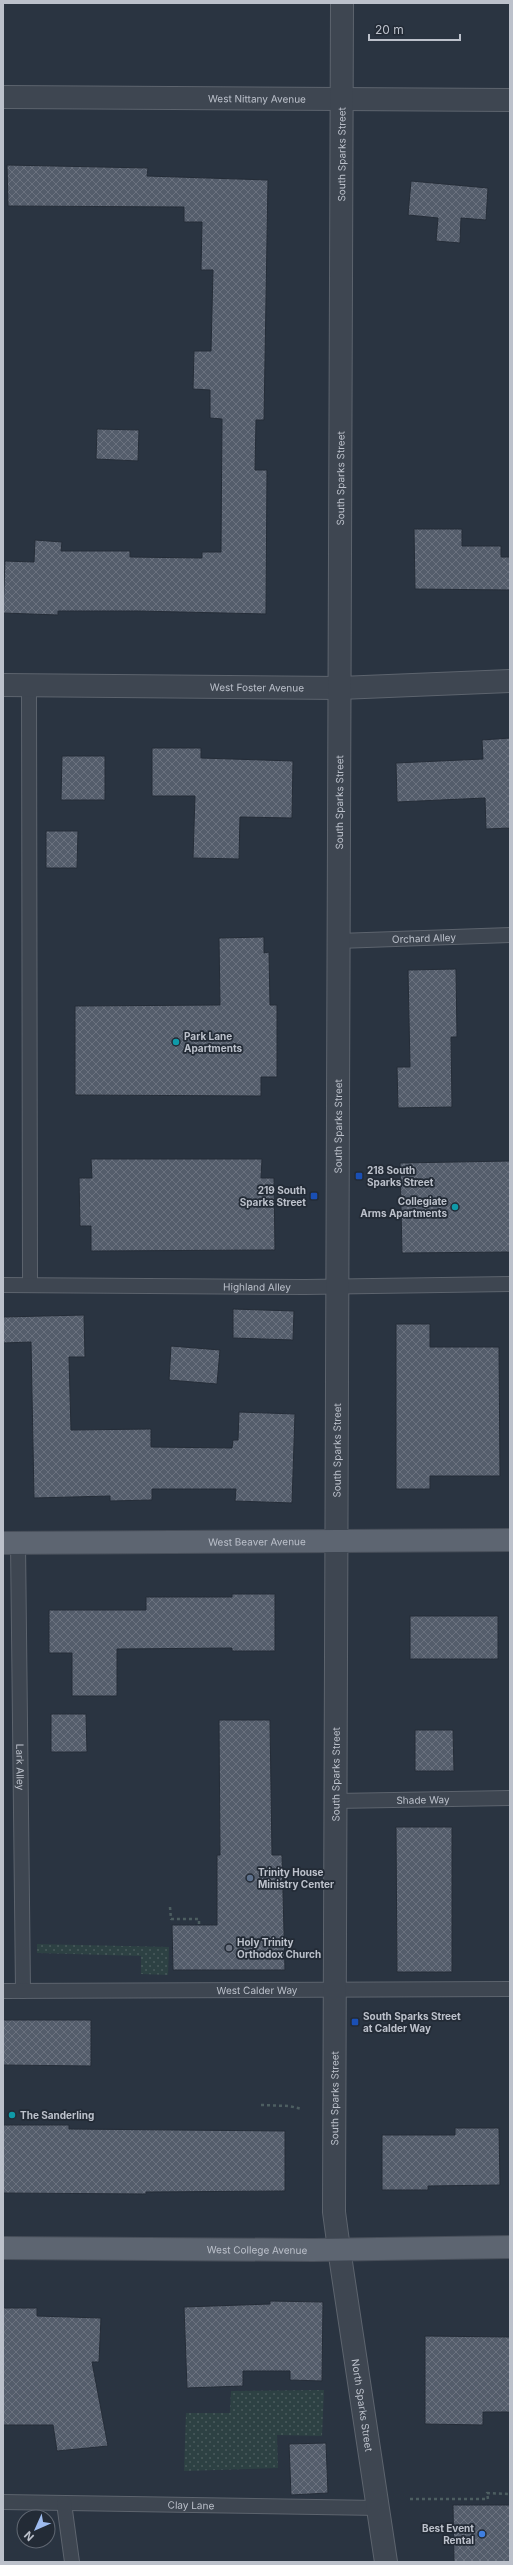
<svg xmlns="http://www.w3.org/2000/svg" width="513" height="2565" font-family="Inter,sans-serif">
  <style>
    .grass { fill: url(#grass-dots) }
    .building { fill: url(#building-cross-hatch); stroke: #252d38 }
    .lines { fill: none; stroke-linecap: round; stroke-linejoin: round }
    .service-casing { stroke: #5d646e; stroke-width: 16 }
    .minor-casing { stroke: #5d646e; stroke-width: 24 }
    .tertiary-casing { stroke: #5d646e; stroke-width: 24 }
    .primary-casing { stroke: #484f5a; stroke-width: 24 }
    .path { stroke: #4d5e61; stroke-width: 2.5; stroke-dasharray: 3 3; stroke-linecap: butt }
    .service { stroke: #3e4651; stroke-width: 14 }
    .minor { stroke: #3e4651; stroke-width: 22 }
    .tertiary { stroke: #3e4651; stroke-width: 22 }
    .primary { stroke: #5d6571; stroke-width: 22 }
    .culture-dot { fill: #0f9aa8; stroke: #232b36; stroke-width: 1.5 }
    .transit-dot { fill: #1a4fb4; stroke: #232b36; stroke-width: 1.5 }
    .service-dot { fill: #5c6f8a; stroke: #232b36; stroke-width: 1.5 }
    .worship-dot { fill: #6b7280; stroke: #232b36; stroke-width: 1.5 }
    .shop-dot { fill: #3f7fe0; stroke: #232b36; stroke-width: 1.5 }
    .labels { text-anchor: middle; stroke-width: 3.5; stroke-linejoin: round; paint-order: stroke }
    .street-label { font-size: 10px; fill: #bcc1cb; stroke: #232b36 }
    .poi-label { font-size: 10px; font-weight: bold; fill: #bcc1cb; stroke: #232b36; text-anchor: start }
  </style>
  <defs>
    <pattern id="grass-dots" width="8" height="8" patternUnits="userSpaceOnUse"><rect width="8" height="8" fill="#2d4143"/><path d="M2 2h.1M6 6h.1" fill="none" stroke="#4a5b5d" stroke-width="1.8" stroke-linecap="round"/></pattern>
    <pattern id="building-cross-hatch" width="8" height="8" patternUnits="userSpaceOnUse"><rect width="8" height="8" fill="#545d6b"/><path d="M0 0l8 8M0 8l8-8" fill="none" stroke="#6b727f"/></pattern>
  </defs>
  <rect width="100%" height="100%" fill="#2a3441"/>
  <g class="grass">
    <path d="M 37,1944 L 169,1947 L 168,1975 L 141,1974 L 141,1956 L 37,1953 Z"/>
    <path d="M 324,2390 L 322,2436 L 277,2435 L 278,2468 L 184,2471 L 186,2413 L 230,2413 L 231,2391 Z"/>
  </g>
  <g class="building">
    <path d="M 7,165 L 148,168 L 147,176 L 268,180 L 264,420 L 256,420 L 255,470 L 267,470 L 266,614 L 138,611 L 58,611 L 58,615 L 3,613 L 5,561 L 34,562 L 35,540 L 62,542 L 61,551 L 130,551 L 130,557 L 202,558 L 202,552 L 221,552 L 222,419 L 210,418 L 210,390 L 193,389 L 194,351 L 211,351 L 213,270 L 201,270 L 202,222 L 184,222 L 184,207 L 8,206 Z"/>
    <path d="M 411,181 L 488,188 L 486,220 L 461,218 L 460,243 L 436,241 L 438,218 L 408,215 Z"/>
    <path d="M 97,429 L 139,430 L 138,461 L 96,459 Z"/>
    <path d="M 414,529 L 462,529 L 462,546 L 501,546 L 501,557 L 510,557 L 510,590 L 415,589 Z"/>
    <path d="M 510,738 L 510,828 L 486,829 L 485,798 L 397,802 L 396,763 L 483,759 L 482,740 Z"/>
    <path d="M 152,748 L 201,748 L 201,758 L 293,761 L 292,818 L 240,817 L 239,859 L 193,858 L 195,796 L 152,796 Z"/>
    <path d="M 62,756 L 105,756 L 105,800 L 61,800 Z"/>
    <path d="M 46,831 L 78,831 L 77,868 L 46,868 Z"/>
    <path d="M 264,937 L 264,953 L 269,952 L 270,1005 L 277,1005 L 277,1077 L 261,1077 L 261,1096 L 75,1095 L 75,1006 L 220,1005 L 219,938 Z"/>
    <path d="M 456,969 L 457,1037 L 451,1037 L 452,1107 L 398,1108 L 397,1067 L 410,1067 L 408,970 Z"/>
    <path d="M 91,1159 L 262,1159 L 261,1178 L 274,1178 L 275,1250 L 91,1251 L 91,1226 L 80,1226 L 79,1178 L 92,1178 Z"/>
    <path d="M 510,1161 L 510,1252 L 402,1253 L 400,1163 Z"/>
    <path d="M 233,1309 L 294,1311 L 293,1340 L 233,1338 Z"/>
    <path d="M 84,1315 L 85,1357 L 69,1357 L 71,1430 L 151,1429 L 151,1447 L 232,1448 L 233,1440 L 238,1440 L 239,1412 L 295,1414 L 292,1503 L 235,1501 L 236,1489 L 152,1489 L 152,1500 L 110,1501 L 110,1496 L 34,1498 L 31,1342 L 3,1343 L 3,1317 Z"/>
    <path d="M 396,1324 L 430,1324 L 430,1347 L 499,1347 L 500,1476 L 430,1476 L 430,1489 L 396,1489 Z"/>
    <path d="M 171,1346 L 220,1350 L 217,1384 L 169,1380 Z"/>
    <path d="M 232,1594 L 275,1594 L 275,1651 L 232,1651 L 232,1648 L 117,1649 L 117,1696 L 72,1696 L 72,1653 L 49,1653 L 49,1610 L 146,1610 L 146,1597 L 232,1597 Z"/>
    <rect x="410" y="1616" width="88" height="43"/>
    <path d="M 51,1714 L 86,1714 L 87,1752 L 51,1752 Z"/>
    <path d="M 219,1720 L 270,1720 L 272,1855 L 282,1855 L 285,1970 L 173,1970 L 172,1925 L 217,1925 L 217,1855 L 220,1855 Z"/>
    <path d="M 415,1730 L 453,1730 L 454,1771 L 415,1771 Z"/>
    <path d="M 396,1827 L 452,1827 L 452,1972 L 397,1972 Z"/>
    <path d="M 3,2020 L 91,2020 L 91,2066 L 3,2065 Z"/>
    <path d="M 3,2125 L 69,2125 L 69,2129 L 285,2131 L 285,2191 L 146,2192 L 146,2194 L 3,2193 Z"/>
    <path d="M 455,2128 L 499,2128 L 500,2185 L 428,2186 L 428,2190 L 382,2190 L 382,2135 L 455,2135 Z"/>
    <path d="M 270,2301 L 323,2302 L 322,2381 L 290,2380 L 290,2371 L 243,2371 L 243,2386 L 187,2388 L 184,2307 L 270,2304 Z"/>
    <path d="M 3,2308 L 37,2308 L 37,2316 L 101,2318 L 99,2362 L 92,2362 L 108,2446 L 57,2451 L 53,2425 L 3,2425 Z"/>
    <path d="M 425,2336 L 510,2337 L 510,2412 L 483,2412 L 483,2425 L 425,2424 Z"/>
    <path d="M 326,2443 L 328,2493 L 291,2495 L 289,2444 Z"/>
    <path d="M 453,2505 L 510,2505 L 510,2562 L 454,2562 Z"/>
  </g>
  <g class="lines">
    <defs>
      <g id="service">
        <path d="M 29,685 L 30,1285"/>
        <path id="s1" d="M 338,941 L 510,935"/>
        <path id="s2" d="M 3,1285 L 305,1287 L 510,1284"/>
        <path id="s3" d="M 18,1543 L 23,1991"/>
        <path id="s4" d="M 335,1801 L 510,1798"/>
        <path id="s5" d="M 3,1991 L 510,1989"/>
        <path id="s6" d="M 3,2502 L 379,2508"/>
        <path d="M 64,2503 L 72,2562"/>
      </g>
      <g id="minor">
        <path id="s7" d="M 3,97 L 510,100"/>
        <path id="s8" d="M 3,685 L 340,688 L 510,681"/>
        <path id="s9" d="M 339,2249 L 386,2562"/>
      </g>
      <g id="tertiary">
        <path id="s10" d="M 339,2249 L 334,2212 L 342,3"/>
      </g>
      <g id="primary">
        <path id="s11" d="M 3,1543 L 510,1540"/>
        <path id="s12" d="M 3,2248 L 313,2250 L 510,2247"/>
      </g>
    </defs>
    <use href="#service" class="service-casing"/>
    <use href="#minor" class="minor-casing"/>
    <use href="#tertiary" class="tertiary-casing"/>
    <use href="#primary" class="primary-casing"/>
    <g class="path">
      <path d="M 170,1907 L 171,1919 L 199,1919 L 199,1925"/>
      <path d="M 261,2105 L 289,2106 L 302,2109"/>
      <path d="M 410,2499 L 488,2499 L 487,2493 L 510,2494"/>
    </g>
    <use href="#service" class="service"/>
    <use href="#minor" class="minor"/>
    <use href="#tertiary" class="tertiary"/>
    <use href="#primary" class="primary"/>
  </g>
  <g class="culture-dot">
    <circle cx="176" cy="1042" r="4"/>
    <circle cx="455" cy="1207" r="4"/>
    <circle cx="12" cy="2115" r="4"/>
  </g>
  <g class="transit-dot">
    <rect x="355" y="1172" width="8" height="8" rx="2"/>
    <rect x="310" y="1192" width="8" height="8" rx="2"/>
    <rect x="351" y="2018" width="8" height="8" rx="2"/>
  </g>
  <circle class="service-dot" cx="250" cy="1878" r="4"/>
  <circle class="worship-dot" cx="229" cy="1948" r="4"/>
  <circle class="shop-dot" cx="482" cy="2534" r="4"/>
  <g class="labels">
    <g class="street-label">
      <text dy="4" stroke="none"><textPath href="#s7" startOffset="254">West Nittany Avenue</textPath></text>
      <text dy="4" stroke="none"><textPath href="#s10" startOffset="2095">South Sparks Street</textPath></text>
      <text dy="4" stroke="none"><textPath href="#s10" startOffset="1771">South Sparks Street</textPath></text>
      <text dy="4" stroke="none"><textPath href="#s8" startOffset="254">West Foster Avenue</textPath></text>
      <text dy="4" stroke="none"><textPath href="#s10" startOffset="1447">South Sparks Street</textPath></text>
      <text dy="4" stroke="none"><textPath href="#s1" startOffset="86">Orchard Alley</textPath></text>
      <text dy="4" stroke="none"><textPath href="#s10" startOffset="1123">South Sparks Street</textPath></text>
      <text dy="4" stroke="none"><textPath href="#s2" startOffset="254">Highland Alley</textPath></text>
      <text dy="4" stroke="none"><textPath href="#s10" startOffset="799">South Sparks Street</textPath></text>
      <text dy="4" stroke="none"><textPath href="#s11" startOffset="254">West Beaver Avenue</textPath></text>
      <text dy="4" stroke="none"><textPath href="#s3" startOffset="224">Lark Alley</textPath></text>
      <text dy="4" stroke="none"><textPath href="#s10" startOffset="475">South Sparks Street</textPath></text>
      <text dy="4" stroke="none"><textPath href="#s4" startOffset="88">Shade Way</textPath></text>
      <text dy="4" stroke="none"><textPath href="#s5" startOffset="254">West Calder Way</textPath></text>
      <text dy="4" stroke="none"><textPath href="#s10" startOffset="151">South Sparks Street</textPath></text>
      <text dy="4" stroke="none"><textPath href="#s12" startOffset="254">West College Avenue</textPath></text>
      <text dy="4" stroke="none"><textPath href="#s9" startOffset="158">North Sparks Street</textPath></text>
      <text dy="4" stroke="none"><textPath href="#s6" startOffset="188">Clay Lane</textPath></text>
    </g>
    <g class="poi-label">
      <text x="184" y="1040">Park Lane<tspan x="184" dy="12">Apartments</tspan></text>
      <text x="367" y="1174">218 South<tspan x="367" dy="12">Sparks Street</tspan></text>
      <text x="306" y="1194" text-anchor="end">219 South<tspan x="306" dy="12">Sparks Street</tspan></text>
      <text x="447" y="1205" text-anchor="end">Collegiate<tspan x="447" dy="12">Arms Apartments</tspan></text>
      <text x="258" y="1876">Trinity House<tspan x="258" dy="12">Ministry Center</tspan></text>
      <text x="237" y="1946">Holy Trinity<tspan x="237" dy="12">Orthodox Church</tspan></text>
      <text x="363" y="2020">South Sparks Street<tspan x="363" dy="12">at Calder Way</tspan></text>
      <text x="20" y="2119">The Sanderling</text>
      <text x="474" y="2532" text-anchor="end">Best Event<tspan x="474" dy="12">Rental</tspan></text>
    </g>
  </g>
  <rect width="513" height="2565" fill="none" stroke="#bcc1cb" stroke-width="8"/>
  <g transform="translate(36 2529) rotate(225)"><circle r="19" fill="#232b36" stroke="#606772"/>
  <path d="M0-3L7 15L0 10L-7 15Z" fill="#9ebbee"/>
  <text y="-6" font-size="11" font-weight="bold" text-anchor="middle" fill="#bcc1cb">N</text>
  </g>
  <path d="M369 34v6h91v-6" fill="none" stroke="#bcc1cb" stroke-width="2"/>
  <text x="375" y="34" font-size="12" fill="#bcc1cb" stroke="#232b36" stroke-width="3" paint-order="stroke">20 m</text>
</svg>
